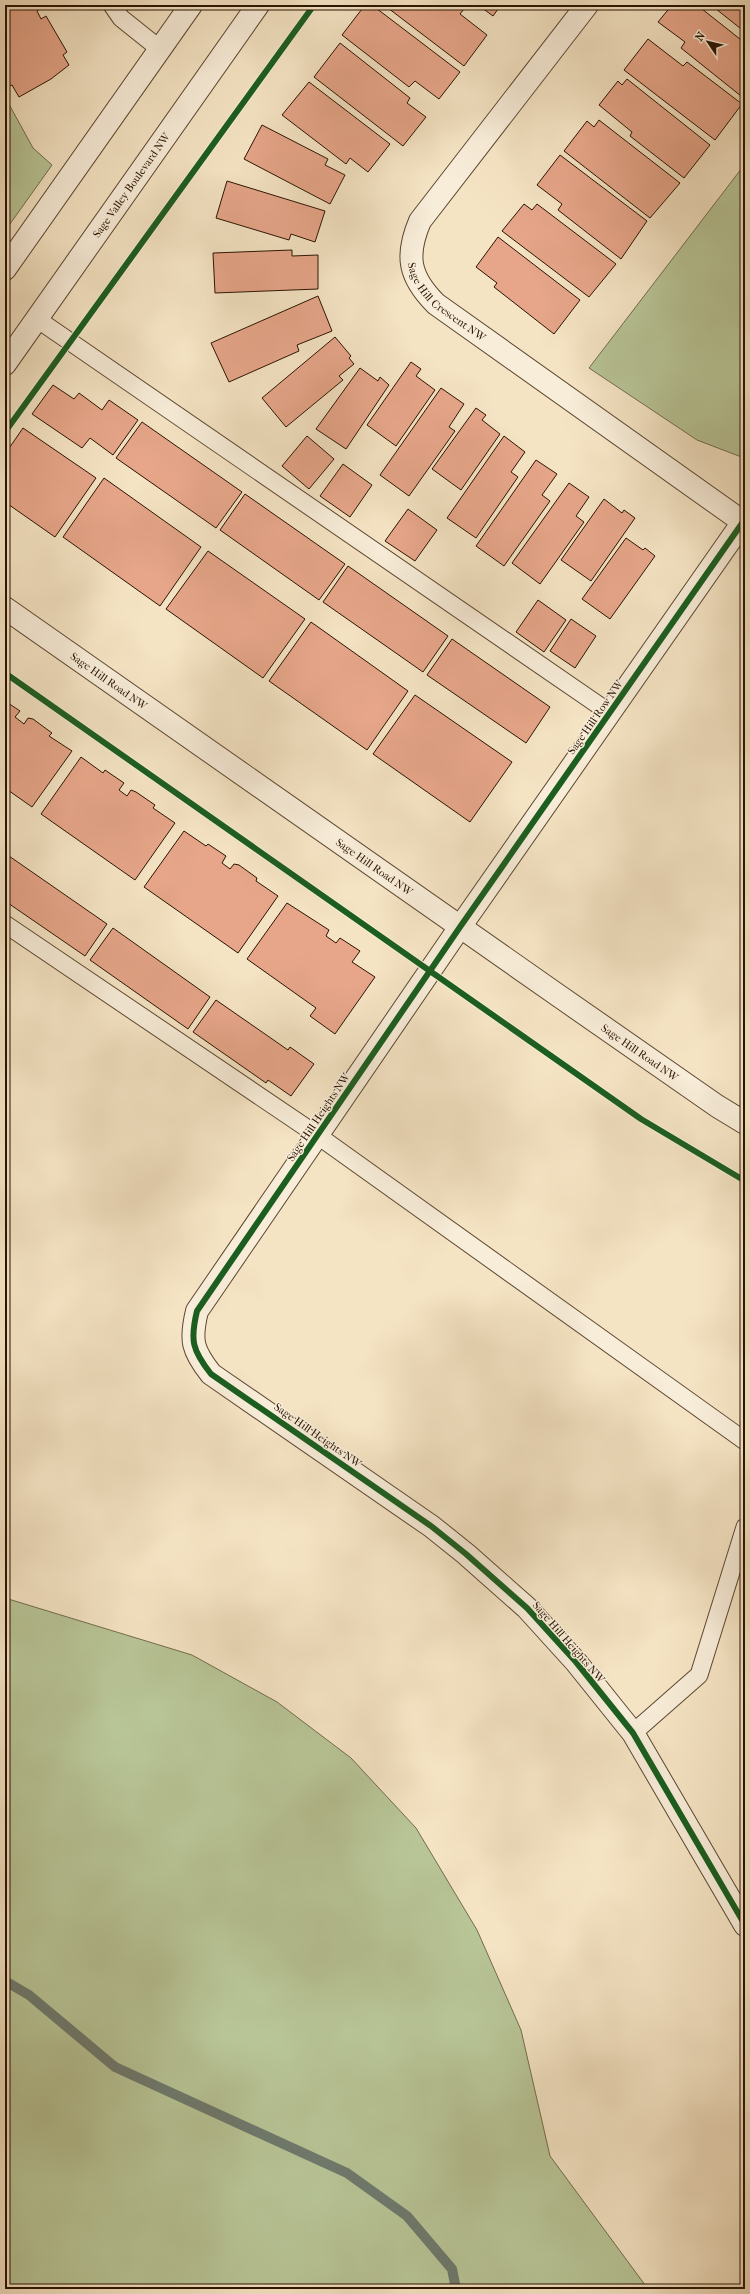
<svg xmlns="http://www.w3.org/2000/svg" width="750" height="2294" font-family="'IM FELL French Canon',serif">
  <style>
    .green { fill: #b8c597; stroke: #716c4c }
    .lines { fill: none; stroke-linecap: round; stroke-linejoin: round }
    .stream { stroke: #6e7a6e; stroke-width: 10 }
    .building { fill: #e7a68a; stroke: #2a1300 }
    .service-casing { stroke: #5d4731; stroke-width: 19 }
    .minor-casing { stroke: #5d4731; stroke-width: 24 }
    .tertiary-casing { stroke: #5d4731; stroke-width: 24 }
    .service { stroke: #f8edd9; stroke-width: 17 }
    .minor { stroke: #f8edd9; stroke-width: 22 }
    .tertiary { stroke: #f8edd9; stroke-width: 22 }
    .cycleway-casing { stroke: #f8edd9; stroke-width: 8 }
    .cycleway { stroke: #1b5e20; stroke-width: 6 }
    .labels { text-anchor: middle; stroke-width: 3; stroke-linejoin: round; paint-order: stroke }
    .street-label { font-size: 11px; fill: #2a1300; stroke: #f8edd9 }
  </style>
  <rect width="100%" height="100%" fill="#f5e4c4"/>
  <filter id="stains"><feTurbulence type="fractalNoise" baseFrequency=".005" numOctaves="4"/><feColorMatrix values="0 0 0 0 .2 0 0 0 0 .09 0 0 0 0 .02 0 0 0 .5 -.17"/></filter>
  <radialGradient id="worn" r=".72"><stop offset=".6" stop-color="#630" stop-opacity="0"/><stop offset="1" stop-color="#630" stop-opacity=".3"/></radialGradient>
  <g class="green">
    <path d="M 5,97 L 33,148 L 52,165 L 5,231 Z"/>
    <path d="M 745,164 L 745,457 L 744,458 L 697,440 L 589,368 Z"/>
    <path d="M 5,1598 L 192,1655 L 277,1702 L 351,1758 L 416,1828 L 477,1930 L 521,2030 L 550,2156 L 648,2289 L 5,2289 Z"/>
  </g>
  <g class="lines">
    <path class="stream" d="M 5,1981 L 29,1995 L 115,2067 L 347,2173 L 407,2216 L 452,2269 L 456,2289"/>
  </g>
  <g class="building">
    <path d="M 5,5 L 39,5 L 41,8 L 37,11 L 41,19 L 46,16 L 67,52 L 63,55 L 69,65 L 51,79 L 19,97 L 12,85 L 9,86 L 5,79 Z"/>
    <path d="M 365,5 L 372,5 L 460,72 L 439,99 L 415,81 L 409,87 L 342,35 Z"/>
    <path d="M 384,5 L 459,5 L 464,9 L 460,14 L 487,35 L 464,66 Z"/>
    <path d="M 478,5 L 501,5 L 493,16 Z"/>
    <path d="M 672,5 L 697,5 L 745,43 L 745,91 L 741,96 L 681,48 L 685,42 L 658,22 Z"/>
    <path d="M 711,5 L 745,5 L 745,32 Z"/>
    <path d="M 648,39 L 683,66 L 687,62 L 742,104 L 715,140 L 624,70 Z"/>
    <path d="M 340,43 L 410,98 L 407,103 L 426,117 L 403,146 L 314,77 Z"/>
    <path d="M 627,79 L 710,145 L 684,178 L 630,136 L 632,132 L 599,105 L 618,81 L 622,85 Z"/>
    <path d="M 309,82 L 390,144 L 368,172 L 350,158 L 346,164 L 282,115 Z"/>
    <path d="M 599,120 L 680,183 L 650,218 L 564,151 L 587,121 L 594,127 Z"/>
    <path d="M 262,125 L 328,159 L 325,165 L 345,175 L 330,204 L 244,159 Z"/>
    <path d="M 560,155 L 647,221 L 621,259 L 558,210 L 562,204 L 537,185 Z"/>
    <path d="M 227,181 L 325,211 L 315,242 L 291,234 L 289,240 L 216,218 Z"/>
    <path d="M 524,204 L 532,210 L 537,204 L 616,264 L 589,297 L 502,231 Z"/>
    <path d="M 498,237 L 580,300 L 554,334 L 494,287 L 497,283 L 476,267 Z"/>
    <path d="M 292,250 L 292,256 L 318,255 L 318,289 L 215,293 L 213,253 Z"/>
    <path d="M 318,296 L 332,331 L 297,345 L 299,351 L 229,382 L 211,343 Z"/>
    <path d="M 335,337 L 351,356 L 349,358 L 354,364 L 339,376 L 343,380 L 286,427 L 262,398 Z"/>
    <path d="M 411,362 L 421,369 L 416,376 L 435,390 L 396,446 L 367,425 Z"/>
    <path d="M 360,368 L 378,381 L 380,377 L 389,385 L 346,449 L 316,429 Z"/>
    <path d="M 53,385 L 74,399 L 79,393 L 102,410 L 109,400 L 138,420 L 113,455 L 90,438 L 82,448 L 32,414 Z"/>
    <path d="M 441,388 L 464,404 L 449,427 L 455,431 L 409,496 L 380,475 Z"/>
    <path d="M 476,408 L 486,415 L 482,420 L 500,434 L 461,490 L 432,469 Z"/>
    <path d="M 142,422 L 242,492 L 216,528 L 116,458 Z"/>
    <path d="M 23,428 L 96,478 L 55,537 L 5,502 L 5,454 Z"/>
    <path d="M 307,436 L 334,459 L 309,489 L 282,466 Z"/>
    <path d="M 504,436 L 525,452 L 511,472 L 518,477 L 476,538 L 447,518 Z"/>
    <path d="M 536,460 L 557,474 L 542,495 L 550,501 L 504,566 L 476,546 Z"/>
    <path d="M 343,464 L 372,485 L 350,517 L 320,496 Z"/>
    <path d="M 104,478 L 201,547 L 160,606 L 63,537 Z"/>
    <path d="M 569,483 L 589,497 L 576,516 L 584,522 L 540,584 L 512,563 Z"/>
    <path d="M 245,494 L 345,564 L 319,600 L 220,530 Z"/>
    <path d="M 604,499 L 622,513 L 624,510 L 635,518 L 591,581 L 561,560 Z"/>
    <path d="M 408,509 L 437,530 L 415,561 L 385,541 Z"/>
    <path d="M 626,538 L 643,550 L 645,548 L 655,556 L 610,619 L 582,599 Z"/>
    <path d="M 208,551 L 305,619 L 263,678 L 166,609 Z"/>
    <path d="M 348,566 L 448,636 L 423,672 L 323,602 Z"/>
    <path d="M 538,600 L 566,620 L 544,652 L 516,632 Z"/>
    <path d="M 571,619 L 596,636 L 575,668 L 550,651 Z"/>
    <path d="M 311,622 L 408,691 L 367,750 L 269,681 Z"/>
    <path d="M 452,639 L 550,707 L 526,743 L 427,675 Z"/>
    <path d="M 415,695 L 512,762 L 470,822 L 373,754 Z"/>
    <path d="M 5,701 L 20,711 L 15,717 L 24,724 L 28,718 L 33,719 L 52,733 L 49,736 L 72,751 L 32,807 L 5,788 Z"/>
    <path d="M 81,757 L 103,773 L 105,770 L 124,783 L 119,790 L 127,796 L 131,790 L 136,792 L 155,805 L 153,808 L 175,823 L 135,880 L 41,814 Z"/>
    <path d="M 184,831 L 206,846 L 208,844 L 226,856 L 222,863 L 230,869 L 234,864 L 239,865 L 257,878 L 256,881 L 278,896 L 238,953 L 144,887 Z"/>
    <path d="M 9,856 L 107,924 L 85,956 L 5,901 L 5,862 Z"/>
    <path d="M 287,903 L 329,930 L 326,936 L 336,943 L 340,938 L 360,951 L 352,962 L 375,977 L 335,1034 L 310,1016 L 316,1008 L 247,959 Z"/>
    <path d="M 113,928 L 210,997 L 188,1029 L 90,960 Z"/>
    <path d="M 216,1000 L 288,1050 L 290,1047 L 314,1064 L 291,1096 L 268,1080 L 266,1083 L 193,1032 Z"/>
  </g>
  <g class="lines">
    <defs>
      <g id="service">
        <path d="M 112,5 L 121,18 L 161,50"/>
        <path d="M 37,319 L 610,713"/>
        <path d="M 5,924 L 317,1135 L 745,1441"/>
        <path d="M 633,1733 L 699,1675 L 745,1527"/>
      </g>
      <g id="minor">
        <path id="s1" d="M 587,5 L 420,221 C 405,256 409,277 436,304 L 743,522"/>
        <path d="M 745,519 L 460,927 L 197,1311 C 190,1340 192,1350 211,1374 L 431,1526 L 466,1554 L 527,1608 L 576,1662 L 633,1733 L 745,1925"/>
        <path id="s2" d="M 5,608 L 559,996 L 717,1106 L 745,1123"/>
      </g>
      <g id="tertiary">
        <path d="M 5,269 L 191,5"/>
        <path id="s3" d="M 5,364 L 258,5"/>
      </g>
    </defs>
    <use href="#service" class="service-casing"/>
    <use href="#minor" class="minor-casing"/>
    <use href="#tertiary" class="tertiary-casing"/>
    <use href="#service" class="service"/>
    <use href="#minor" class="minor"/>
    <use href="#tertiary" class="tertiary"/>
    <defs>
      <g id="cycleway">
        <path d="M 5,432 L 314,5"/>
        <path d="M 745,519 L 460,927 L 197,1311 C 190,1340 192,1350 211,1374 L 431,1526 L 466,1554 L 527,1608 L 576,1662 L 633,1733 L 745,1925"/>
        <path d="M 5,673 L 641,1119 L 745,1181"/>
      </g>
    </defs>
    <use href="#cycleway" class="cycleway-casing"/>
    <use href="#cycleway" class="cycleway"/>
  </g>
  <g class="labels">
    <g class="street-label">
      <text dy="4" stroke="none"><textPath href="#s3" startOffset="219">Sage Valley Boulevard NW</textPath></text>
      <text dy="4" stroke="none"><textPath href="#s1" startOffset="370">Sage Hill Crescent NW</textPath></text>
      <text dy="4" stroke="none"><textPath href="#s2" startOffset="127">Sage Hill Road NW</textPath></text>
      <text transform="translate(595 717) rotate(-55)" y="4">Sage Hill Row NW</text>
      <text dy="4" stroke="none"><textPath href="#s2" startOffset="451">Sage Hill Road NW</textPath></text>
      <text dy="4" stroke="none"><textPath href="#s2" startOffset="775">Sage Hill Road NW</textPath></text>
      <text transform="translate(318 1117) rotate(-56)" y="4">Sage Hill Heights NW</text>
      <text transform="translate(318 1435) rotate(35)" y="4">Sage Hill Heights NW</text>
      <text transform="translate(569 1642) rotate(49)" y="4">Sage Hill Heights NW</text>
    </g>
  </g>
  <rect width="750" height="2294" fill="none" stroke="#f5e4c4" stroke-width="20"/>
  <rect x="6" y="6" width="738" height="2282" fill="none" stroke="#2a1300" stroke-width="2"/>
  <rect x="10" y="10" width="730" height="2274" fill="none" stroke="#2a1300"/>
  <g transform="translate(708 42) rotate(305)" stroke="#f8edd9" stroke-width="3" paint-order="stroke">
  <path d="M0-3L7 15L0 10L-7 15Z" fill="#2a1300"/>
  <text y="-6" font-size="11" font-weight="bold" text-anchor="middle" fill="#2a1300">N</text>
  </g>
  <rect width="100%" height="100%" filter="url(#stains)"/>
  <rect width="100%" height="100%" fill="url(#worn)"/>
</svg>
